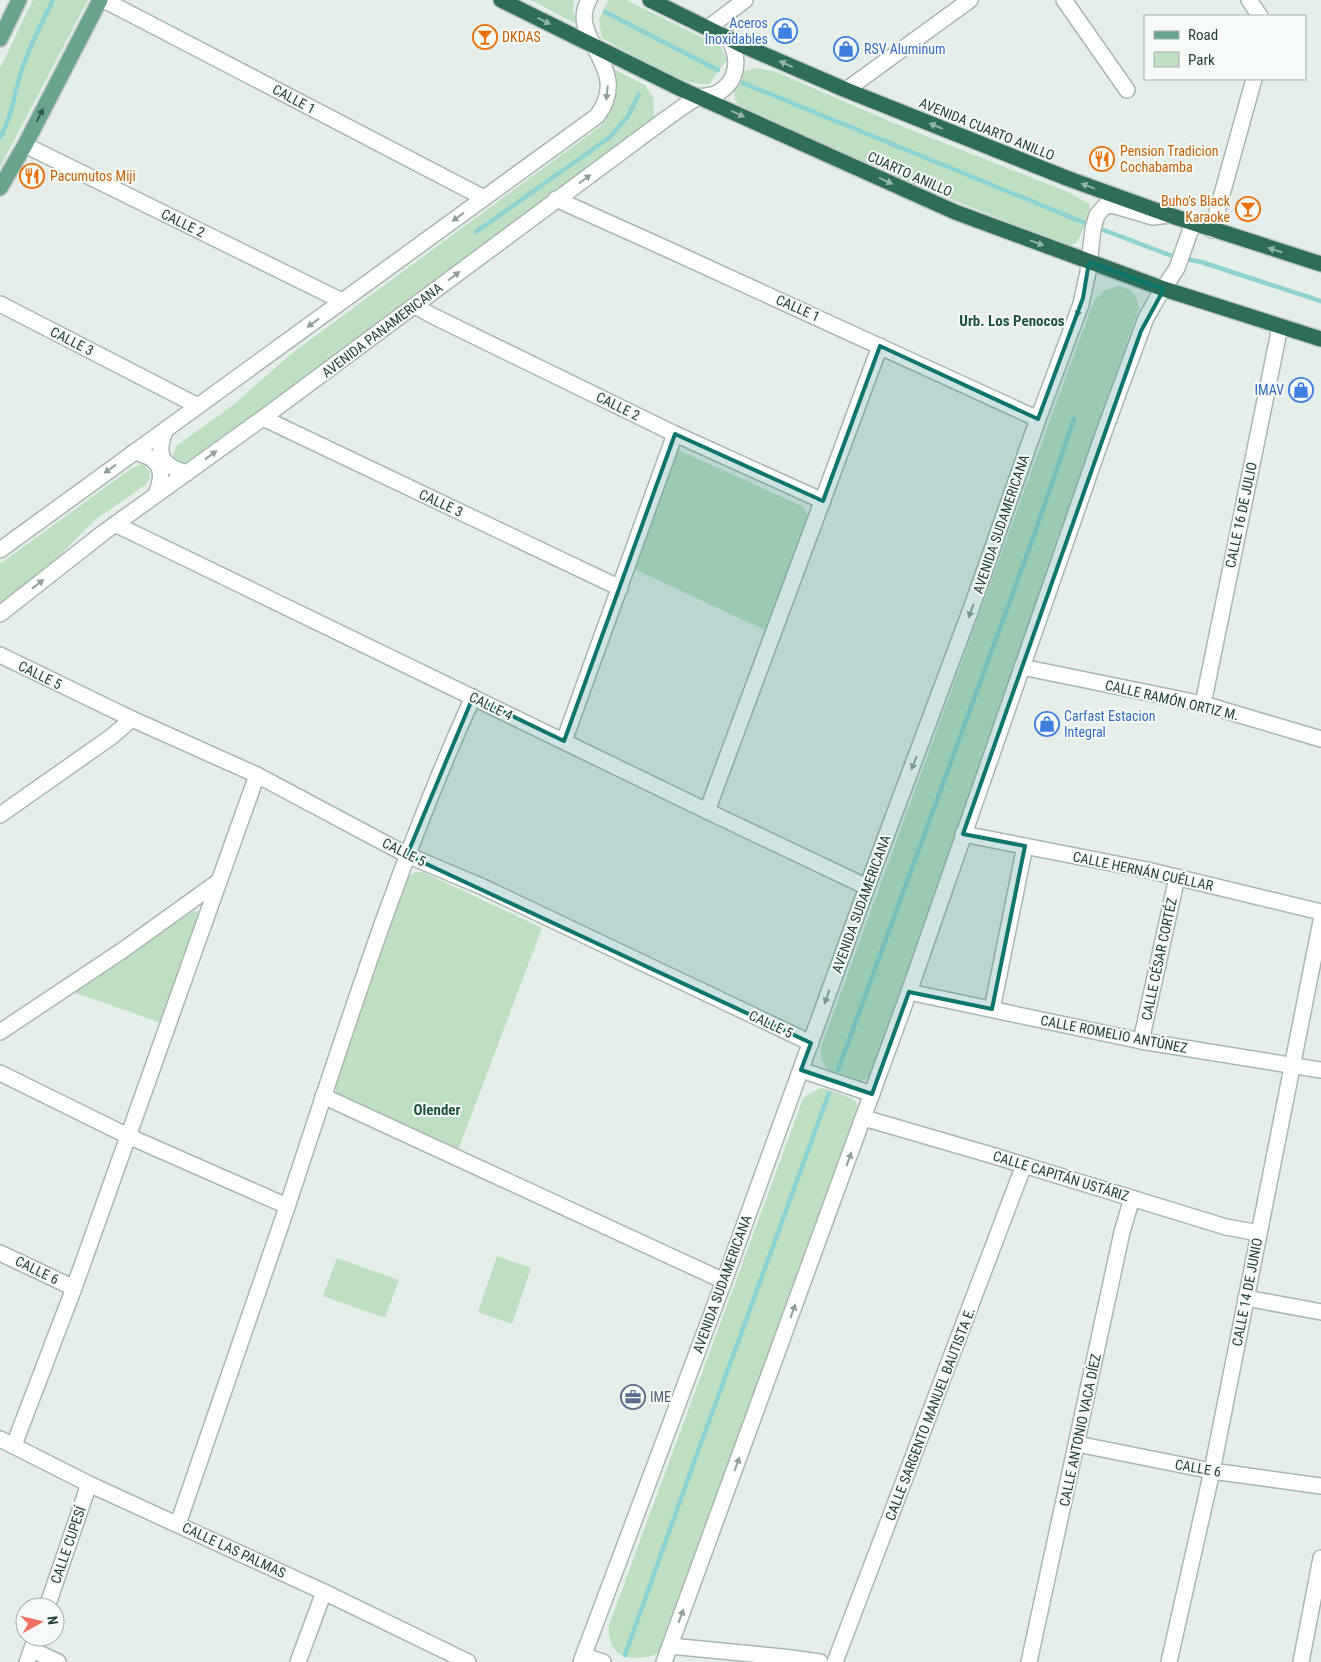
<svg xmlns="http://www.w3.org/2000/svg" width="1321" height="1662" font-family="'Roboto Condensed',sans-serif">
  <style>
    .green { fill: #bfdfc3 }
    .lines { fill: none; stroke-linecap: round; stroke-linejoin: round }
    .stream { stroke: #8fd2d2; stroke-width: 4.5 }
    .minor-casing { stroke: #a8b7af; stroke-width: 18 }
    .major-casing { stroke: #c2cac6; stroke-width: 18 }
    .highway-casing { stroke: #c2cac6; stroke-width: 18 }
    .minor { stroke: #fff; stroke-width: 15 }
    .major { stroke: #6ba38c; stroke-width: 15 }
    .highway { stroke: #306d57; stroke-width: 15 }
    .oneway { fill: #94b4a8 }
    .oneway2 { fill: #92a09a }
    .oneway3 { fill: #365a4b }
    .marked { fill: #0f766e; fill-opacity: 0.2; stroke: #0f766e; stroke-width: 4; stroke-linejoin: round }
    .labels { text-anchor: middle; stroke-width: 4; stroke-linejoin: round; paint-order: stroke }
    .shop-label { font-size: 14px; fill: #366cbe; stroke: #f7fbf8; text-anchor: end }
    .food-label { font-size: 14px; fill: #c56008; stroke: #f7fbf8; text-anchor: start }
    .street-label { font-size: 14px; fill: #244135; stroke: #f7fbf8 }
    .service-label { font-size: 14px; fill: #4e5e75; stroke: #f7fbf8; text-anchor: start }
    .neighbourhood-label { font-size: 15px; font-weight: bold; fill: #20533f; stroke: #f7fbf8 }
  </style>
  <rect width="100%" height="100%" fill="#e6eee9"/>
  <g class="green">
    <path d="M 33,0 L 88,0 L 0,167 L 0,68 Z"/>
    <path d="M 531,0 L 574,0 L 573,10 L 576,24 Z"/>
    <path d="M 610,0 L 626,0 L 721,47 L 727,60 L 709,84 C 683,88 627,52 602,38 L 599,19 L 608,1 Z"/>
    <path d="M 757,68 L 774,71 L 896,124 L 1068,192 L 1089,204 L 1090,210 C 1087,218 1080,245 1071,245 C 1067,246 1062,243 1059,242 L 905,181 L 740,107 C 729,94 736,84 743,71 Z"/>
    <path d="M 615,70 L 645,85 L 653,97 L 654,117 L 641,132 L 193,461 L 184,464 L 176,462 L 173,455 L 176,446 L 232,406 L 291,354 L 602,125 C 615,105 617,93 615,70 Z"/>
    <path d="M 1119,286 C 1132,289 1137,294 1139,308 L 870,1077 L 860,1082 L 848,1080 L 827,1069 L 822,1061 L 820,1050 L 1094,300 L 1104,291 Z"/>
    <path d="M 678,450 L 802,506 L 807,513 L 808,518 L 765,630 L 634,569 Z"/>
    <path d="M 143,464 L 150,472 L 149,480 L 145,485 L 95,520 L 45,570 L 0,602 L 0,564 L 132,468 Z"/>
    <path d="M 415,872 L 423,872 L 542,928 L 457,1153 L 339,1099 L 336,1091 L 336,1083 L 407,878 Z"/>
    <path d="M 197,911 L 199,914 L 161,1023 L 74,992 L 192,912 Z"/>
    <path d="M 821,1088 L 841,1094 L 856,1101 L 858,1112 L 659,1654 C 630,1662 607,1659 609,1625 L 803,1099 L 811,1093 Z"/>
    <path d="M 497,1256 L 531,1268 L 512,1324 L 478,1312 Z"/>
    <path d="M 337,1258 L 399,1280 L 385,1318 L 323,1296 Z"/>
  </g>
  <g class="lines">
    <g class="stream">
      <path d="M 605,12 L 718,70"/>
      <path d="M 743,83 L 1080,221 L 1172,256 L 1201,262 L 1321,301"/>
      <path d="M 0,138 C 11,118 14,97 20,75 C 28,49 41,24 53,0"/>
      <path d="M 476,232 L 610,137 L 628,116 L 639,94"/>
      <path d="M 838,1070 L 1033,538 L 1074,419"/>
      <path d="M 625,1655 L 689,1476 L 829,1093"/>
    </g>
    <defs>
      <g id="minor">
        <path d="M 104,0 L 484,198"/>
        <path d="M 1064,0 L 1127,90"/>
        <path d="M 1249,0 L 1260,16"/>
        <path d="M 708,28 L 745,0"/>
        <path d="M 846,90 L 970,0"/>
        <path d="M 25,145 L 342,301"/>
        <path d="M 556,199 L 667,249 L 1038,419"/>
        <path d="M 1212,230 L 1254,79"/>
        <path d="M 0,304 L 198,406"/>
        <path d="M 415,306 L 433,316 L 675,434 L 823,501"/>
        <path d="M 263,418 L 620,588"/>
        <path d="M 166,429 C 155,454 161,466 187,473"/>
        <path d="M 134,452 C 160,458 166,470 156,494"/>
        <path d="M 115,524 L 707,811 L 867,887"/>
        <path d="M 0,550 L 597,116 C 634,67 566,39 589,0"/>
        <path d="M 0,614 L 103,533 L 263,418 L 667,118 C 676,112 691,100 700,97 C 707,95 713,96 719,92 C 739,80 740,56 728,38"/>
        <path d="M 0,655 L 132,719 L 257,775 L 407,855 L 483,887 L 811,1043"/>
        <path d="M 1022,667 L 1203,704 L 1321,739"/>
        <path d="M 1203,704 L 1280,327"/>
        <path d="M 564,741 L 675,434"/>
        <path d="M 707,811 L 880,346"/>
        <path d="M 0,815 L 111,737 L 132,719"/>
        <path d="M 963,834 L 1147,870 L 1321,912"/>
        <path d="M 909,992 L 1141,1041 L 1321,1070"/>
        <path d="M 992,1009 L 1025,846"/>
        <path d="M 0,1032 L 123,950 L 219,881"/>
        <path d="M 1141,1041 L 1177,877"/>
        <path d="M 801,1070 L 872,1094"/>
        <path d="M 0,1073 L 128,1136 L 287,1206"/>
        <path d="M 323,1096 L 724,1281"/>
        <path d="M 864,1118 L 991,1155 L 1226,1227 L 1259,1233"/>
        <path d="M 0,1253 L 74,1288"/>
        <path d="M 1246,1298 L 1321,1312"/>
        <path d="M 0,1439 L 89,1484 L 324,1592 L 468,1662"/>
        <path d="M 1077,1444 L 1212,1471 L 1321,1486"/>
        <path d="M 14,1445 L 74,1288 L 257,775"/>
        <path d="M 178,1524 C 214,1418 251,1313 287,1207 C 344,1035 398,862 473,697"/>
        <path d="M 47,1607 L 89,1484"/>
        <path d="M 670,1646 L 783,1657 L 820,1662"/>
        <path d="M 32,1650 L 58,1662"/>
        <path d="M 584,1656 L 603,1662"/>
        <path d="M 27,1662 L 36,1637"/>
        <path d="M 298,1662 L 324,1592"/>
        <path d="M 581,1662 L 724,1281 L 867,887 L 971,609 L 1038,419 L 1081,304 L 1088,272 L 1093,229 L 1097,215 L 1105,206 L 1112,205 L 1153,217 L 1169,215"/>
        <path d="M 664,1662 L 909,992 L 1104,432 L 1146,318 L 1158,297 L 1177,268 L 1193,223"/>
        <path d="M 835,1662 L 1024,1165"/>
        <path d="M 1029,1662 L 1122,1232 L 1132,1198"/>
        <path d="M 1169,1662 L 1212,1471 L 1321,921"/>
        <path d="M 1301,1662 L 1321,1558"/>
      </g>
      <g id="major">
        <path d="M 0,39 L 19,0"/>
        <path d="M 0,188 L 25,145 L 100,0"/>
      </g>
      <g id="highway">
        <path d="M 501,0 L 681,89 L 955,212 L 1164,289 L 1321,339"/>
        <path d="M 650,0 L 744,46 L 846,90 L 1069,179 L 1169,215 L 1321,264"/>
      </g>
    </defs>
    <use href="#minor" class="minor-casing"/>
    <use href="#major" class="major-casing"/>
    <use href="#highway" class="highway-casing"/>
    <use href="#minor" class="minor"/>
    <use href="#major" class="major"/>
    <use href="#highway" class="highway"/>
  </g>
  <defs><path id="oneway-solid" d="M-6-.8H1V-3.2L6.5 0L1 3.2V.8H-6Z" transform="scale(1.25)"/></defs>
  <g class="oneway">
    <use href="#oneway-solid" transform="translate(544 21) rotate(26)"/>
    <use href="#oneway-solid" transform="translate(786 64) rotate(-156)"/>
    <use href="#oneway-solid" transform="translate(738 114) rotate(24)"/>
    <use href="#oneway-solid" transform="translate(936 126) rotate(-158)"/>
    <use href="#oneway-solid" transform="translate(886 181) rotate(24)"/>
    <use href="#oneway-solid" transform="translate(1088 186) rotate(-160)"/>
    <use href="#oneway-solid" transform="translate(1037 243) rotate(20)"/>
    <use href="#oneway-solid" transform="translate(1275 250) rotate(-162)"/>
  </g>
  <g class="oneway2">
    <use href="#oneway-solid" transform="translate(607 93) rotate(96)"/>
    <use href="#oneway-solid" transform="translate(585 179) rotate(-36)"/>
    <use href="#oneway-solid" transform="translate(458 217) rotate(144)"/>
    <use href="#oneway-solid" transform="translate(454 276) rotate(-37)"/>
    <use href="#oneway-solid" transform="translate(1079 310) rotate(110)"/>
    <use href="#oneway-solid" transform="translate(313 323) rotate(144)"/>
    <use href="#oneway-solid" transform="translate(211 455) rotate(-36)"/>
    <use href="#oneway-solid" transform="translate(110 469) rotate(144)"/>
    <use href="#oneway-solid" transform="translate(38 584) rotate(-38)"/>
    <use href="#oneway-solid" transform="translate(971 611) rotate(110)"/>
    <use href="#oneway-solid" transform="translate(914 763) rotate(111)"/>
    <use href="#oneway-solid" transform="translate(827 997) rotate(110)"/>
    <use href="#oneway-solid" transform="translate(849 1159) rotate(-70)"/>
    <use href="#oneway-solid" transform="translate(793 1311) rotate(-70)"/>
    <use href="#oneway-solid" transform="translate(737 1464) rotate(-70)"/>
    <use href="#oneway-solid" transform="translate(681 1616) rotate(-70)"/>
  </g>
  <use class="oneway3" href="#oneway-solid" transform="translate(40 115) rotate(-63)"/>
  <path class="marked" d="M 1089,262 L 1164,289 L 1141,331 L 963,834 L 1025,846 L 992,1009 L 909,992 L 872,1094 L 801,1070 L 811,1043 L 407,855 L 473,697 L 564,741 L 675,434 L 823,501 L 880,346 L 1038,419 L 1083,298 Z"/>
  <defs>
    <symbol id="shop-ring" viewBox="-11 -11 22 22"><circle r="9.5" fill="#f7fbf8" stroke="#3f7fe0" stroke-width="1.5"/><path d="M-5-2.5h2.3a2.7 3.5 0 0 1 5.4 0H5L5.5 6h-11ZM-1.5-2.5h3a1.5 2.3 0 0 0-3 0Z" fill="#3f7fe0"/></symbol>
    <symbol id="bar-ring" viewBox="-11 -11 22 22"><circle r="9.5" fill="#f7fbf8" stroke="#e8710a" stroke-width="1.5"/><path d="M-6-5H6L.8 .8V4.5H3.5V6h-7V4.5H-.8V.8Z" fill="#e8710a"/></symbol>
    <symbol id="restaurant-ring" viewBox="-11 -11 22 22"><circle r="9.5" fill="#f7fbf8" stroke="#e8710a" stroke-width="1.5"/><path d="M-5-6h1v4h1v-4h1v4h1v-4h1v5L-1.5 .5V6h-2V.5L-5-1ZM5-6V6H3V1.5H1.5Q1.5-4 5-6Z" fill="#e8710a"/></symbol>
    <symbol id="office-ring" viewBox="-11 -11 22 22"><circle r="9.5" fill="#f7fbf8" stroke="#5c6f8a" stroke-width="1.5"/><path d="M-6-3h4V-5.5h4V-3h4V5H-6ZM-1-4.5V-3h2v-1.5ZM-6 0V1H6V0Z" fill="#5c6f8a"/></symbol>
  </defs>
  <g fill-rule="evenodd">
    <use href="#shop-ring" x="771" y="17" width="28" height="28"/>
    <use href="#bar-ring" x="471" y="23" width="28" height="28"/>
    <use href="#shop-ring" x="832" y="35" width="28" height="28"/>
    <use href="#restaurant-ring" x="1088" y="145" width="28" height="28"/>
    <use href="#restaurant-ring" x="18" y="162" width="28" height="28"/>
    <use href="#bar-ring" x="1234" y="195" width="28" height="28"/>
    <use href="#shop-ring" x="1287" y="376" width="28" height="28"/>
    <use href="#shop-ring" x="1033" y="710" width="28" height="28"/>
    <use href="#office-ring" x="619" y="1383" width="28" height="28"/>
  </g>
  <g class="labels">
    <g class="shop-label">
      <text x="768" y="28">Aceros<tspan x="768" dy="16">Inoxidables</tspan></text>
      <text x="864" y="54" text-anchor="start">RSV Aluminum</text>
      <text x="1284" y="395">IMAV</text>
      <text x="1064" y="721" text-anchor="start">Carfast Estacion<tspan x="1064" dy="16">Integral</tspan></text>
    </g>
    <g class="food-label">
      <text x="502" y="42">DKDAS</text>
      <text x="1120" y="156">Pension Tradicion<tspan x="1120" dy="16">Cochabamba</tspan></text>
      <text x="50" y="181">Pacumutos Miji</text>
      <text x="1230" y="206" text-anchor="end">Buho's Black<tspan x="1230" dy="16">Karaoke</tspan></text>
    </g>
    <g class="street-label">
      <text transform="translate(294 99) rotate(28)" y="5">CALLE 1</text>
      <text transform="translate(987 129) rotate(22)" y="5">AVENIDA CUARTO ANILLO</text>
      <text transform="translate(910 174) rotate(24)" y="5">CUARTO ANILLO</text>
      <text transform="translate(183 223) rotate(26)" y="5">CALLE 2</text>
      <text transform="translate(798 308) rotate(24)" y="5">CALLE 1</text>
      <text transform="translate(382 330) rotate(-37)" y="5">AVENIDA PANAMERICANA</text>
      <text transform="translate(72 341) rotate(27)" y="5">CALLE 3</text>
      <text transform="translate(618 406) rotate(26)" y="5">CALLE 2</text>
      <text transform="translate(441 503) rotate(25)" y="5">CALLE 3</text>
      <text transform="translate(1241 515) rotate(-78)" y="5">CALLE 16 DE JULIO</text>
      <text transform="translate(1001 524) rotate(-71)" y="5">AVENIDA SUDAMERICANA</text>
      <text transform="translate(40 675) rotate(26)" y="5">CALLE 5</text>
      <text transform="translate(1172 700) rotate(13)" y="5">CALLE RAMÓN ORTIZ M.</text>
      <text transform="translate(491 706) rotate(26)" y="5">CALLE 4</text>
      <text transform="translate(404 852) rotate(26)" y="5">CALLE 5</text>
      <text transform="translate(1143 871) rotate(12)" y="5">CALLE HERNÁN CUÉLLAR</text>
      <text transform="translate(861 904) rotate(-70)" y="5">AVENIDA SUDAMERICANA</text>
      <text transform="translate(1159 959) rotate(-78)" y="5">CALLE CÉSAR CORTÉZ</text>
      <text transform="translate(771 1024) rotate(25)" y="5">CALLE 5</text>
      <text transform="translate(1114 1034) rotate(11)" y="5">CALLE ROMELIO ANTÚNEZ</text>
      <text transform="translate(1061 1176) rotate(17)" y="5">CALLE CAPITÁN USTÁRIZ</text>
      <text transform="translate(37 1270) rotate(26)" y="5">CALLE 6</text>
      <text transform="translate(722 1284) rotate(-70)" y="5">AVENIDA SUDAMERICANA</text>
      <text transform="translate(1247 1292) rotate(-79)" y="5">CALLE 14 DE JUNIO</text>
      <text transform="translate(930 1414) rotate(-69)" y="5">CALLE SARGENTO MANUEL BAUTISTA E.</text>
      <text transform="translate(1080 1430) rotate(-78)" y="5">CALLE ANTONIO VACA DÍEZ</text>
      <text transform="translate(1198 1468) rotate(10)" y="5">CALLE 6</text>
      <text transform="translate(68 1545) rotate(-71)" y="5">CALLE CUPESÍ</text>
      <text transform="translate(234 1550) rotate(25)" y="5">CALLE LAS PALMAS</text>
    </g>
    <g class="service-label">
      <text x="650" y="1402">IME</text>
    </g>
    <g class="neighbourhood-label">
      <text x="1012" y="326">Urb. Los Penocos</text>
      <text x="437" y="1115">Olender</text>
    </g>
  </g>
  <rect x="1144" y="15" width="162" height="65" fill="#f7fbf8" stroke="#a3b1aa"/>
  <rect x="1154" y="31" width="25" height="8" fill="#6ba38c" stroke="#a3b1aa"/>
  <text x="1188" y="40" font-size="15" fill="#244135">Road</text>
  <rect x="1154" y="52" width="25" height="15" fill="#bfdfc3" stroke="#a3b1aa"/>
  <text x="1188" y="65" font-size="15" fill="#244135">Park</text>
  <g transform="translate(40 1622) rotate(82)"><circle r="24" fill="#f7fbf8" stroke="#a3b1aa"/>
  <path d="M0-4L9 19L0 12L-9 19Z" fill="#f06f62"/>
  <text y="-8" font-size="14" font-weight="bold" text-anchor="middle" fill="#244135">N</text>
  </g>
</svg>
